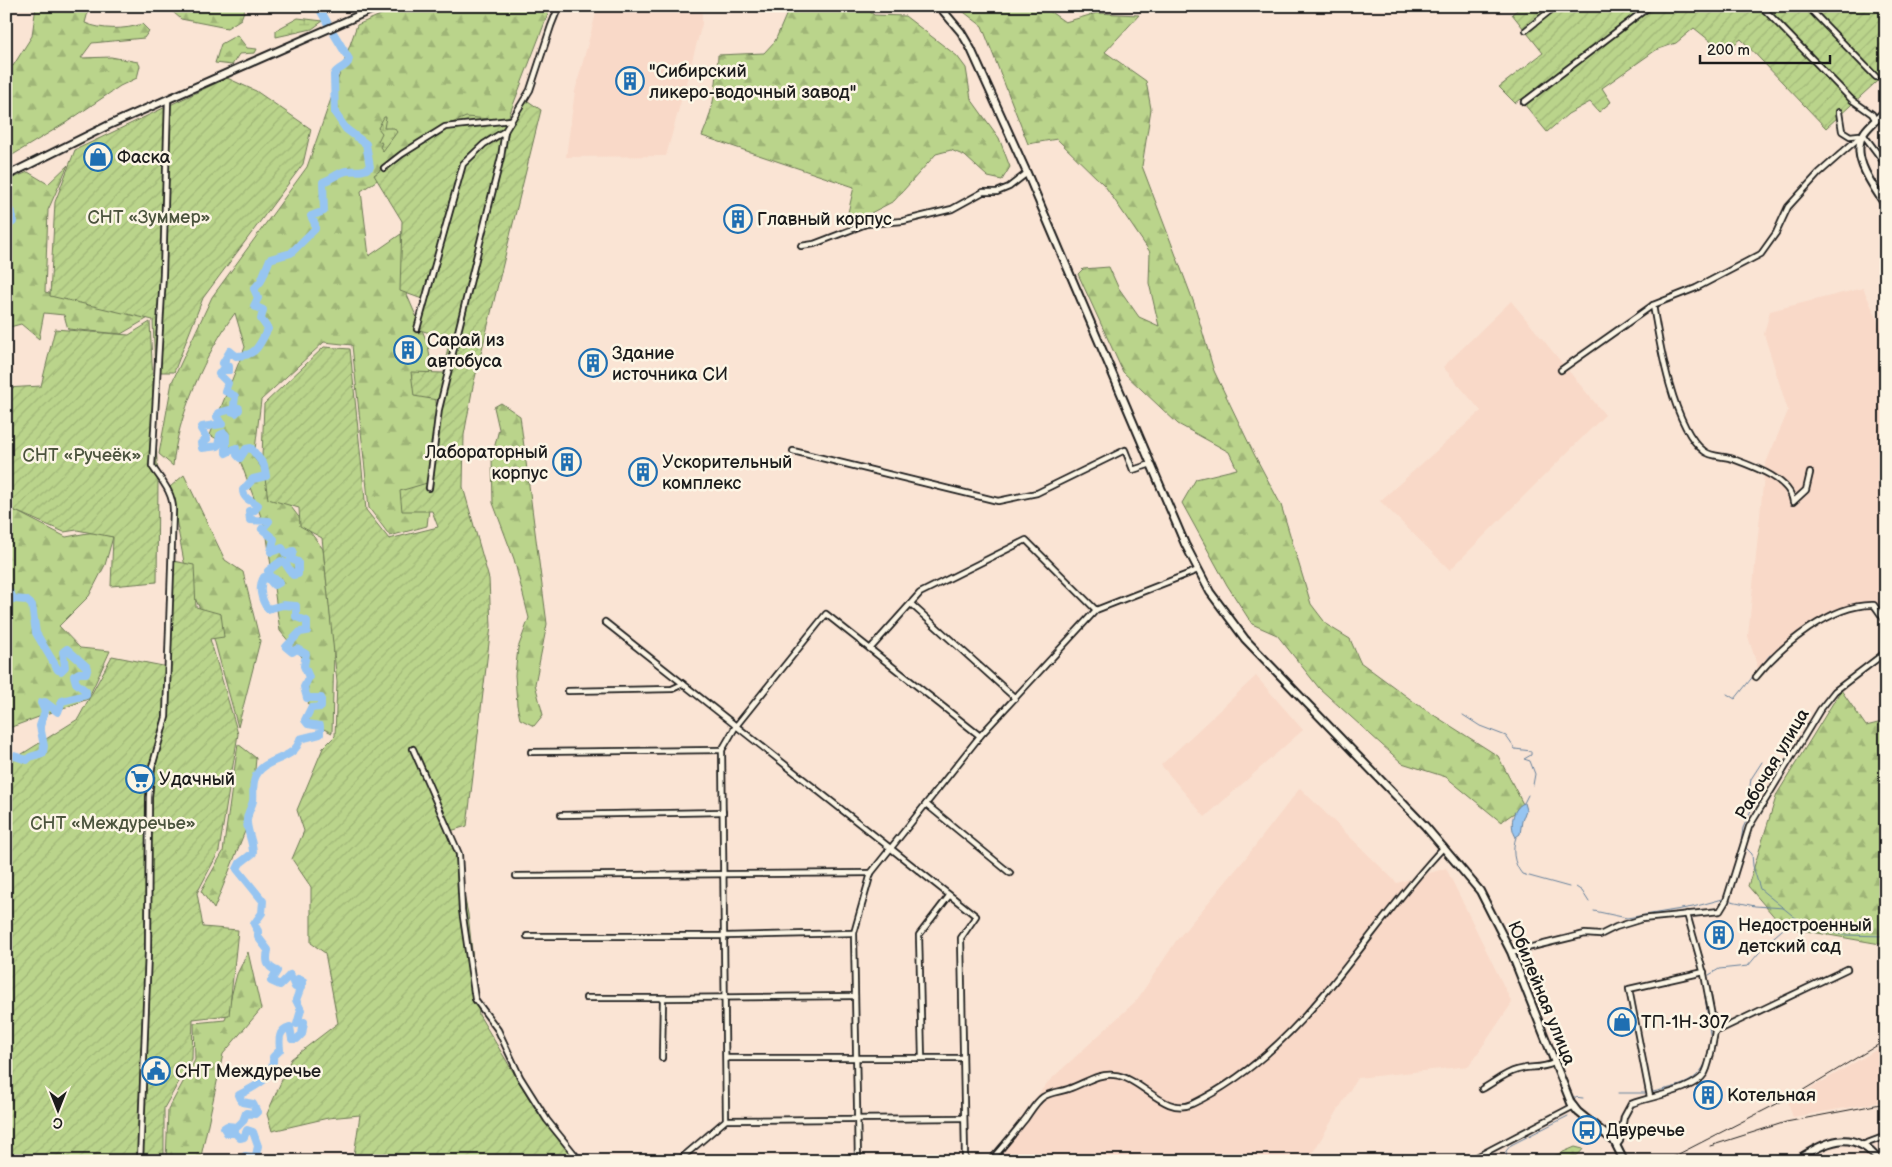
<svg xmlns="http://www.w3.org/2000/svg" width="1892" height="1167" font-family="'Balsamiq Sans',sans-serif">
  <style>
    .built { fill: #f9d9c8 }
    .forest { fill: url(#forest-firs); stroke: #6b7854 }
    .wetland { fill: url(#wetland-marsh); stroke: #6b7854 }
    .garden { fill: url(#garden-furrows); stroke: #6b7854 }
    .water { fill: #97c5f1; stroke: #66819c }
    .lines { fill: none; stroke-linecap: round; stroke-linejoin: round }
    .stream { stroke: #66819c; stroke-width: 1 }
    .river { stroke: #97c5f1; stroke-width: 8 }
    .street-casing { stroke: #1c1c1c; stroke-width: 8 }
    .secondary-casing { stroke: #1c1c1c; stroke-width: 10 }
    .street { stroke: #fcf5e5; stroke-width: 4.5 }
    .secondary { stroke: #fcf5e5; stroke-width: 6 }
    .rail { stroke: #1c1c1c; stroke-width: 1 }
    .labels { text-anchor: middle; stroke-width: 5; stroke-linejoin: round; paint-order: stroke }
    .poi-label { font-size: 18px; fill: #1c1c1c; stroke: #fcf5e5; text-anchor: start }
    .park-label { font-size: 18px; fill: #4b533d; stroke: #fcf5e5 }
    .street-label { font-size: 18px; fill: #1c1c1c; stroke: #fcf5e5 }
  </style>
  <defs>
    <pattern id="forest-firs" width="22" height="20" patternUnits="userSpaceOnUse" patternTransform="scale(1.25)"><rect width="22" height="20" fill="#bad48b"/><path d="M5 1l3.5 6h-7zM16 11l3.5 6h-7z" fill="#9fb577"/></pattern>
    <pattern id="wetland-marsh" width="20" height="14" patternUnits="userSpaceOnUse" patternTransform="scale(1.25)"><rect width="20" height="14" fill="#bad48b"/><path d="M1 5h8M5 5V1M11 12h8M15 12V8" fill="none" stroke="#9fb577"/></pattern>
    <pattern id="garden-furrows" width="10" height="10" patternUnits="userSpaceOnUse" patternTransform="scale(1.25)"><rect width="10" height="10" fill="#bad48b"/><path d="M-1 1l2-2M0 10L10 0M9 11l2-2" fill="none" stroke="#9fb577"/></pattern>
  </defs>
  <rect width="100%" height="100%" fill="#fae4d4"/>
  <filter id="ink" filterUnits="userSpaceOnUse"><feTurbulence type="fractalNoise" baseFrequency=".02" numOctaves="2"/><feDisplacementMap in="SourceGraphic" scale="10" xChannelSelector="R" yChannelSelector="G"/><feConvolveMatrix kernelMatrix="1 2 1 2 8 2 1 2 1" color-interpolation-filters="sRGB"/></filter>
  <g filter="url(#ink)">
    <g class="built">
      <path d="M 598,6 L 702,6 L 702,24 L 666,156 L 566,157 L 575,91 Z"/>
      <path d="M 1863,288 L 1886,338 L 1886,617 L 1862,606 L 1817,623 L 1760,675 L 1748,636 L 1765,465 L 1788,411 L 1764,334 L 1770,311 Z"/>
      <path d="M 1511,301 L 1605,415 L 1450,570 L 1380,501 L 1481,411 L 1443,367 Z"/>
      <path d="M 1256,676 L 1303,730 L 1205,817 L 1161,765 Z"/>
      <path d="M 1300,788 L 1397,883 L 1446,868 L 1512,1003 L 1469,1066 L 1357,1078 L 1308,1161 L 988,1161 L 1048,1082 L 1137,1000 L 1176,941 L 1244,860 Z"/>
      <path d="M 1886,1044 L 1886,1101 L 1793,1117 L 1788,1102 Z"/>
    </g>
    <g class="forest">
      <path d="M 36,6 L 132,6 L 129,10 L 89,8 L 85,23 C 101,30 125,30 142,24 L 149,31 L 144,38 L 92,43 L 81,58 L 111,57 L 138,62 L 140,66 L 137,78 L 120,86 L 67,122 L 6,159 L 6,62 L 13,66 L 32,36 Z"/>
      <path d="M 166,6 L 246,6 L 241,19 L 227,28 L 181,19 Z"/>
      <path d="M 401,6 L 550,6 L 550,9 L 505,126 L 467,120 L 361,191 L 369,256 L 401,234 L 404,288 L 428,344 L 439,423 L 427,526 L 390,536 L 369,508 L 352,345 L 324,342 L 261,400 L 254,458 L 323,549 L 334,649 L 332,733 L 309,722 L 307,663 L 280,631 L 266,530 L 236,450 L 210,435 L 245,347 L 235,313 C 206,352 177,417 173,466 L 159,454 L 172,382 L 212,297 L 307,167 L 357,25 Z"/>
      <path d="M 790,6 L 863,6 L 874,15 L 905,16 L 957,56 L 966,68 L 971,99 L 999,138 L 1010,167 L 1002,180 L 988,177 L 965,156 L 951,150 L 936,154 L 894,201 L 867,215 L 847,217 L 854,187 L 702,136 C 714,109 717,84 718,55 L 764,53 L 775,41 Z"/>
      <path d="M 956,6 L 1042,6 L 1065,22 L 1097,13 L 1139,15 L 1105,52 L 1146,81 L 1151,109 L 1142,166 L 1194,303 L 1214,371 L 1254,454 L 1281,505 L 1311,604 L 1327,625 L 1350,639 L 1360,662 L 1421,707 L 1498,756 L 1524,806 L 1501,822 L 1446,777 L 1402,763 L 1319,688 L 1277,635 L 1252,624 L 1227,585 L 1182,503 L 1196,479 L 1237,469 L 1229,452 L 1178,424 L 1123,372 L 1078,274 L 1083,269 L 1109,267 L 1118,287 L 1139,317 L 1159,326 L 1149,283 L 1150,252 L 1105,186 L 1057,139 L 1028,144 L 982,26 Z"/>
      <path d="M 237,35 L 247,48 L 257,49 L 255,53 L 239,54 L 232,65 L 215,63 L 221,44 Z"/>
      <path d="M 68,165 L 48,210 L 45,292 L 150,317 L 121,334 L 68,329 L 64,315 L 44,313 L 39,339 L 21,324 L 6,328 L 6,181 L 28,172 L 48,184 Z"/>
      <path d="M 501,403 L 520,416 L 547,624 L 535,684 L 543,715 L 534,726 L 520,719 L 517,705 L 515,675 L 518,648 L 529,618 L 514,559 L 493,503 L 492,457 L 499,429 L 494,407 Z"/>
      <path d="M 184,475 L 225,560 L 243,572 L 260,641 L 238,727 L 214,639 L 188,583 L 170,487 Z"/>
      <path d="M 6,506 L 66,537 L 93,532 L 113,537 L 105,565 L 89,596 L 59,626 L 80,648 L 110,651 L 88,699 L 6,729 Z"/>
      <path d="M 1841,690 L 1866,726 L 1886,721 L 1886,945 L 1783,927 L 1748,886 L 1777,794 Z"/>
      <path d="M 238,744 L 256,758 L 251,816 L 214,909 L 201,891 L 223,852 Z"/>
      <path d="M 248,952 L 261,1009 L 223,1054 L 200,1161 L 166,1161 L 168,1110 L 195,1060 L 194,1023 L 225,1020 L 237,974 Z"/>
      <path d="M 1575,1147 L 1583,1149 C 1574,1163 1557,1161 1542,1161 Z"/>
    </g>
    <g class="wetland">
      <path d="M 298,18 L 323,21 L 312,29 L 276,37 L 276,30 Z"/>
      <path d="M 384,117 L 386,117 L 384,128 L 394,128 L 397,132 L 383,151 L 380,147 L 382,143 L 378,141 L 382,133 L 378,128 Z"/>
    </g>
    <g class="garden">
      <path d="M 1522,6 L 1884,6 L 1886,8 L 1886,73 L 1826,128 L 1741,39 L 1724,52 L 1694,28 L 1676,43 L 1656,50 L 1602,88 L 1611,102 L 1599,112 L 1590,102 L 1568,114 L 1547,132 L 1520,99 L 1515,103 L 1499,87 L 1543,53 L 1512,14 Z"/>
      <path d="M 227,78 L 256,91 L 311,129 L 303,164 L 203,298 L 174,372 L 155,372 L 153,320 L 50,296 L 55,202 L 75,150 Z"/>
      <path d="M 528,101 L 541,110 L 473,386 L 464,435 L 463,487 L 489,579 L 491,626 L 467,826 L 447,832 L 456,857 L 468,914 L 479,1015 L 536,1110 L 578,1161 L 326,1161 L 354,1155 L 360,1115 L 328,1118 L 272,1131 L 267,1114 L 291,1059 L 338,1023 L 325,953 L 311,943 L 311,887 L 292,859 L 304,831 L 297,810 L 323,748 L 335,736 L 337,682 L 322,538 L 300,526 L 299,508 L 268,499 L 262,457 L 264,404 L 324,347 L 350,349 L 366,510 L 389,539 L 438,527 L 432,511 L 402,511 L 400,491 L 427,483 L 443,401 L 414,396 L 411,372 L 444,373 L 449,339 L 417,329 L 425,300 L 400,291 L 402,221 L 374,175 L 428,133 L 466,117 L 512,121 Z"/>
      <path d="M 150,322 L 158,482 L 157,582 L 111,586 L 113,537 L 77,530 L 64,532 L 6,507 L 6,388 L 41,386 L 55,329 L 129,335 Z"/>
      <path d="M 173,561 L 194,565 L 196,607 L 221,614 L 224,637 L 210,639 L 238,734 L 219,851 L 197,893 L 203,927 L 238,930 L 229,1015 L 193,1019 L 192,1059 L 164,1108 L 164,1155 L 162,1161 L 6,1161 L 6,764 L 78,719 L 112,656 L 168,667 Z"/>
    </g>
    <path class="water" d="M 1524,803 L 1526,810 L 1522,821 L 1520,834 L 1516,837 C 1509,827 1512,808 1524,803 Z"/>
    <g class="lines">
      <g class="stream">
        <path d="M 320,9 L 327,6"/>
        <path d="M 1727,694 L 1735,699 L 1770,655"/>
        <path d="M 1463,715 L 1480,726 L 1506,736 L 1515,749 L 1531,751 L 1531,755 L 1524,759 L 1530,761 L 1535,774 L 1533,785"/>
        <path d="M 1524,803 L 1528,795"/>
        <path d="M 1516,837 C 1512,849 1513,863 1522,874 L 1569,887"/>
        <path d="M 1741,843 L 1743,828 L 1752,808 L 1749,793 L 1751,779 L 1762,762"/>
        <path d="M 1745,847 L 1752,854 L 1753,866 L 1760,889 L 1803,924 L 1810,928 L 1843,935 L 1886,936"/>
        <path d="M 1576,887 L 1582,891 L 1589,902"/>
        <path d="M 1731,901 L 1755,906 L 1784,908"/>
        <path d="M 1594,911 L 1627,918 L 1693,907 L 1723,899"/>
        <path d="M 1709,975 L 1719,969 L 1748,966 L 1768,942 L 1796,918"/>
        <path d="M 1704,988 L 1711,1041"/>
        <path d="M 1653,1092 C 1681,1085 1698,1085 1709,1055"/>
        <path d="M 1618,1093 L 1647,1093"/>
        <path d="M 1574,1097 L 1583,1098"/>
        <path d="M 1507,1161 L 1506,1151 L 1511,1145 L 1568,1116"/>
      </g>
      <g class="river">
        <path d="M 318,6 L 328,24"/>
        <path d="M 6,210 L 12,212 L 13,222 L 6,226"/>
        <path d="M 6,592 L 10,593 L 14,599 L 26,600 L 32,605 L 36,633 L 58,670 L 61,671 L 65,667 L 63,652 L 67,649 L 88,668 L 86,673 L 79,673 L 74,676 L 76,683 L 86,691 L 86,695 L 62,701 L 58,712 L 45,702 L 41,703 L 45,711 L 40,726 L 44,746 L 43,753 L 30,757 L 27,760 L 14,756 L 6,757"/>
        <path d="M 241,1161 L 245,1156 L 253,1157 L 256,1155 L 258,1146 L 253,1132 L 247,1130 L 244,1137 L 240,1138 L 235,1133 L 227,1133 L 224,1128 L 227,1126 L 237,1127 L 243,1121 L 246,1113 L 255,1114 L 257,1112 L 253,1104 L 242,1102 L 239,1095 C 255,1086 275,1079 273,1057 L 280,1050 C 279,1040 278,1030 290,1027 L 292,1039 L 297,1039 L 302,1034 L 304,1022 L 297,1024 L 301,1010 L 296,1000 L 303,981 L 298,979 L 295,987 L 290,975 L 280,985 L 271,981 L 277,971 C 266,967 266,960 268,950 L 258,937 L 258,931 L 254,924 L 262,913 L 263,901 L 237,869 L 240,863 L 253,853 C 253,842 248,834 247,823 C 246,814 251,809 253,801 C 254,794 252,785 255,778 C 263,756 295,762 300,739 L 320,734 L 320,726 L 308,724 L 305,720 L 311,708 L 321,707 L 321,698 L 307,698 L 304,687 L 309,677 L 304,666 L 306,654 L 297,649 L 292,652 L 286,647 L 300,632 L 307,631 L 307,621 L 296,617 L 296,606 L 283,605 L 268,609 C 261,600 258,587 264,577 L 267,577 L 274,585 L 279,583 L 278,580 L 272,578 L 268,571 L 281,561 L 285,563 L 293,575 L 298,574 L 298,562 L 291,559 L 293,551 L 286,554 L 282,548 L 271,552 L 274,539 L 262,529 L 269,521 L 250,520 L 249,511 L 255,510 L 258,505 C 252,501 243,499 243,490 L 253,479 L 266,476 L 264,465 L 251,448 L 246,449 L 240,458 L 237,455 L 236,448 L 226,453 L 226,435 L 224,433 L 220,435 L 218,446 L 202,448 L 201,443 L 207,439 L 201,429 L 202,427 L 222,424 L 217,417 L 218,413 L 229,410 L 236,413 L 239,410 L 239,408 L 234,406 L 235,396 L 225,391 L 228,383 L 219,374 L 222,370 L 229,370 L 229,366 L 223,363 L 230,351 L 236,356 C 258,356 259,344 268,329 L 261,319 L 263,310 L 254,306 L 258,298 L 254,289 L 261,281 L 270,259 L 291,253 L 315,229 L 315,224 L 311,216 L 324,211 L 323,182 C 331,179 338,173 346,171 C 354,170 363,173 370,167 L 366,144 L 346,129 L 335,113 L 334,75 C 337,67 348,68 349,59 L 334,34"/>
      </g>
      <defs>
        <g id="street">
          <path d="M 1761,6 L 1852,100 L 1872,114 L 1876,121"/>
          <path d="M 1807,6 L 1876,77"/>
          <path d="M 1526,30 L 1556,6"/>
          <path d="M 1524,102 L 1650,6"/>
          <path d="M 1839,112 L 1842,131 L 1850,136 L 1859,135"/>
          <path d="M 1863,134 L 1886,165"/>
          <path d="M 384,168 L 402,154 L 445,127 L 511,120"/>
          <path d="M 801,246 L 814,244 L 866,224 L 903,221 L 952,209 L 983,192 L 997,192 L 1009,187 L 1027,173"/>
          <path d="M 1653,305 C 1659,341 1673,428 1704,451 C 1711,457 1725,456 1733,459 C 1752,466 1791,479 1793,502 L 1806,490 L 1810,473"/>
          <path d="M 417,329 L 463,164 L 484,144 L 505,131"/>
          <path d="M 1561,370 L 1653,305 L 1696,288 L 1761,254 L 1776,233 L 1788,207 L 1819,173 L 1862,135"/>
          <path d="M 793,451 L 998,501 L 1037,493 L 1125,450 L 1133,470 L 1151,464"/>
          <path d="M 429,488 L 439,409 L 501,157 L 505,131 L 530,90 L 551,26 L 559,6"/>
          <path d="M 911,604 L 1015,698"/>
          <path d="M 605,622 L 976,916 L 961,938 L 965,1157"/>
          <path d="M 870,649 L 920,593 L 1026,540 L 1096,610"/>
          <path d="M 1756,677 C 1781,646 1832,603 1874,605 L 1886,622"/>
          <path d="M 568,691 L 672,689 L 683,684"/>
          <path d="M 413,749 L 459,854 L 462,910 L 475,999 L 498,1030 L 520,1077 L 547,1120 L 580,1161"/>
          <path d="M 531,752 L 722,750"/>
          <path d="M 926,804 L 1010,873"/>
          <path d="M 561,815 L 723,812"/>
          <path d="M 516,876 L 871,873"/>
          <path d="M 1687,914 L 1704,974 L 1715,1032"/>
          <path d="M 527,936 L 725,936 L 854,933"/>
          <path d="M 1511,952 L 1585,934 L 1600,935 L 1616,927 L 1642,919 L 1720,911 L 1726,901 L 1749,827 L 1820,710 L 1835,691 L 1886,652"/>
          <path d="M 586,998 L 663,998"/>
          <path d="M 662,1058 L 663,998 L 855,996"/>
          <path d="M 727,1058 L 962,1058"/>
          <path d="M 922,1058 L 919,935 L 949,896"/>
          <path d="M 1482,1089 C 1493,1083 1505,1073 1517,1070 C 1532,1065 1538,1070 1554,1063"/>
          <path d="M 1650,1097 L 1629,989 L 1704,972"/>
          <path d="M 726,1120 L 722,750 L 736,726 L 826,614 L 980,736"/>
          <path d="M 1617,1145 L 1620,1141 L 1624,1117 L 1631,1104 C 1651,1096 1694,1091 1705,1073 C 1711,1061 1712,1045 1715,1032 L 1847,969"/>
          <path d="M 1862,1145 L 1886,1136"/>
          <path d="M 140,1161 L 148,952 L 149,797 L 152,767 L 166,717 L 173,510 C 173,492 161,480 152,466 L 163,274 L 168,100"/>
          <path d="M 678,1161 L 726,1120 L 963,1118"/>
          <path d="M 858,1161 L 854,933 L 871,873 L 980,736 L 1096,610 L 1198,570"/>
          <path d="M 990,1161 C 1003,1147 1014,1133 1026,1118 C 1031,1111 1036,1102 1043,1097 C 1050,1092 1060,1092 1068,1089 C 1084,1084 1097,1073 1114,1075 C 1141,1077 1165,1117 1192,1104 C 1305,1050 1361,934 1444,847"/>
          <path d="M 1469,1161 L 1574,1106"/>
        </g>
        <g id="secondary">
          <path d="M 939,6 L 961,32 L 971,49 L 1027,173 L 1185,544 L 1210,592 L 1245,639 L 1425,826 L 1480,891 L 1511,952 L 1571,1103 L 1578,1112 L 1614,1141 L 1624,1161"/>
          <path d="M 1886,110 C 1879,118 1869,125 1864,133 C 1849,156 1874,187 1886,206"/>
          <path d="M 6,176 L 109,125 L 380,6"/>
          <path d="M 1795,1161 C 1826,1142 1852,1126 1879,1161"/>
        </g>
      </defs>
      <use href="#street" class="street-casing"/>
      <use href="#secondary" class="secondary-casing"/>
      <use href="#street" class="street"/>
      <use href="#secondary" class="secondary"/>
      <g class="rail">
        <path d="M 1710,1146 L 1786,1122 L 1886,1103"/>
        <path d="M 1665,1161 L 1800,1092 L 1886,1040"/>
      </g>
    </g>
  </g>
  <defs>
    <symbol id="building-ring" viewBox="-11 -11 22 22"><circle r="9.5" fill="#fcf5e5" stroke="#1f6fb2" stroke-width="1.5"/><path d="M-4-6H4V6H1V3H-1V6H-4ZM-2.5-4.3h1.7v1.8h-1.7ZM.8-4.3h1.7v1.8H.8ZM-2.5-1h1.7V.8h-1.7ZM.8-1h1.7V.8H.8Z" fill="#1f6fb2"/></symbol>
    <symbol id="shop-ring" viewBox="-11 -11 22 22"><circle r="9.5" fill="#fcf5e5" stroke="#1f6fb2" stroke-width="1.5"/><path d="M-5-2.5h2.3a2.7 3.5 0 0 1 5.4 0H5L5.5 6h-11ZM-1.5-2.5h3a1.5 2.3 0 0 0-3 0Z" fill="#1f6fb2"/></symbol>
    <symbol id="supermarket-ring" viewBox="-11 -11 22 22"><circle r="9.5" fill="#fcf5e5" stroke="#1f6fb2" stroke-width="1.5"/><path d="M-6-5.5h2.5l.6 2H6L4.5 2H-2.5L-4.4-4H-6ZM-1.5 3.2a1.3 1.3 0 1 0 .1 0ZM3 3.2a1.3 1.3 0 1 0 .1 0Z" fill="#1f6fb2"/></symbol>
    <symbol id="civic-ring" viewBox="-11 -11 22 22"><circle r="9.5" fill="#fcf5e5" stroke="#1f6fb2" stroke-width="1.5"/><path d="M-.6-6.5H3V-4.5H.6V-3L4-1V1h2V6H-6V1h2V-1L-.6-3ZM-1.2 2.5V6h2.4V2.5Z" fill="#1f6fb2"/></symbol>
    <symbol id="bus-ring" viewBox="-11 -11 22 22"><circle r="9.5" fill="#fcf5e5" stroke="#1f6fb2" stroke-width="1.5"/><path d="M-5-6H5V4H4V6H2V4H-2V6H-4V4H-5ZM-3.5-4V0h7V-4ZM-3.5 1.2v1.5H-2V1.2ZM2 1.2v1.5H3.5V1.2Z" fill="#1f6fb2"/></symbol>
  </defs>
  <g fill-rule="evenodd">
    <use href="#building-ring" x="614" y="65" width="32" height="32"/>
    <use href="#shop-ring" x="82" y="141" width="32" height="32"/>
    <use href="#building-ring" x="722" y="203" width="32" height="32"/>
    <use href="#building-ring" x="392" y="334" width="32" height="32"/>
    <use href="#building-ring" x="577" y="347" width="32" height="32"/>
    <use href="#building-ring" x="551" y="446" width="32" height="32"/>
    <use href="#building-ring" x="627" y="456" width="32" height="32"/>
    <use href="#supermarket-ring" x="124" y="763" width="32" height="32"/>
    <use href="#building-ring" x="1703" y="919" width="32" height="32"/>
    <use href="#shop-ring" x="1606" y="1006" width="32" height="32"/>
    <use href="#civic-ring" x="140" y="1055" width="32" height="32"/>
    <use href="#building-ring" x="1692" y="1079" width="32" height="32"/>
    <use href="#bus-ring" x="1571" y="1114" width="32" height="32"/>
  </g>
  <g class="labels">
    <g class="poi-label">
      <text x="649" y="77">"Сибирский<tspan x="649" dy="21">ликеро-водочный завод"</tspan></text>
      <text x="117" y="163">Фаска</text>
      <text x="757" y="225">Главный корпус</text>
      <text x="427" y="346">Сарай из<tspan x="427" dy="21">автобуса</tspan></text>
      <text x="612" y="359">Здание<tspan x="612" dy="21">источника СИ</tspan></text>
      <text x="548" y="458" text-anchor="end">Лабораторный<tspan x="548" dy="21">корпус</tspan></text>
      <text x="662" y="468">Ускорительный<tspan x="662" dy="21">комплекс</tspan></text>
      <text x="159" y="785">Удачный</text>
      <text x="1738" y="931">Недостроенный<tspan x="1738" dy="21">детский сад</tspan></text>
      <text x="1641" y="1028">ТП-1Н-307</text>
      <text x="175" y="1077">СНТ Междуречье</text>
      <text x="1727" y="1101">Котельная</text>
      <text x="1606" y="1136">Двуречье</text>
    </g>
    <g class="park-label">
      <text x="149" y="223">СНТ «Зуммер»</text>
      <text x="82" y="461">СНТ «Ручеёк»</text>
      <text x="113" y="829">СНТ «Междуречье»</text>
    </g>
    <g class="street-label">
      <text transform="translate(1772 764) rotate(-59)" y="6">Рабочая улица</text>
      <text transform="translate(1542 993) rotate(68)" y="6">Юбилейная улица</text>
    </g>
  </g>
  <rect width="1892" height="1167" fill="none" stroke="#fcf5e5" stroke-width="25"/>
  <rect x="12" y="12" width="1867" height="1142" fill="none" stroke="#1c1c1c" stroke-width="2" filter="url(#ink)"/>
  <g transform="translate(58 1110) rotate(180)" stroke="#fcf5e5" stroke-width="4" paint-order="stroke">
  <path d="M0-4L9 19L0 12L-9 19Z" fill="#1c1c1c"/>
  <text y="-8" font-size="14" font-weight="bold" text-anchor="middle" fill="#1c1c1c">С</text>
  </g>
  <path d="M1700 55v8h130v-8" fill="none" stroke="#1c1c1c" stroke-width="2.5"/>
  <text x="1707" y="55" font-size="15" fill="#1c1c1c" stroke="#fcf5e5" stroke-width="4" paint-order="stroke">200 m</text>
</svg>
